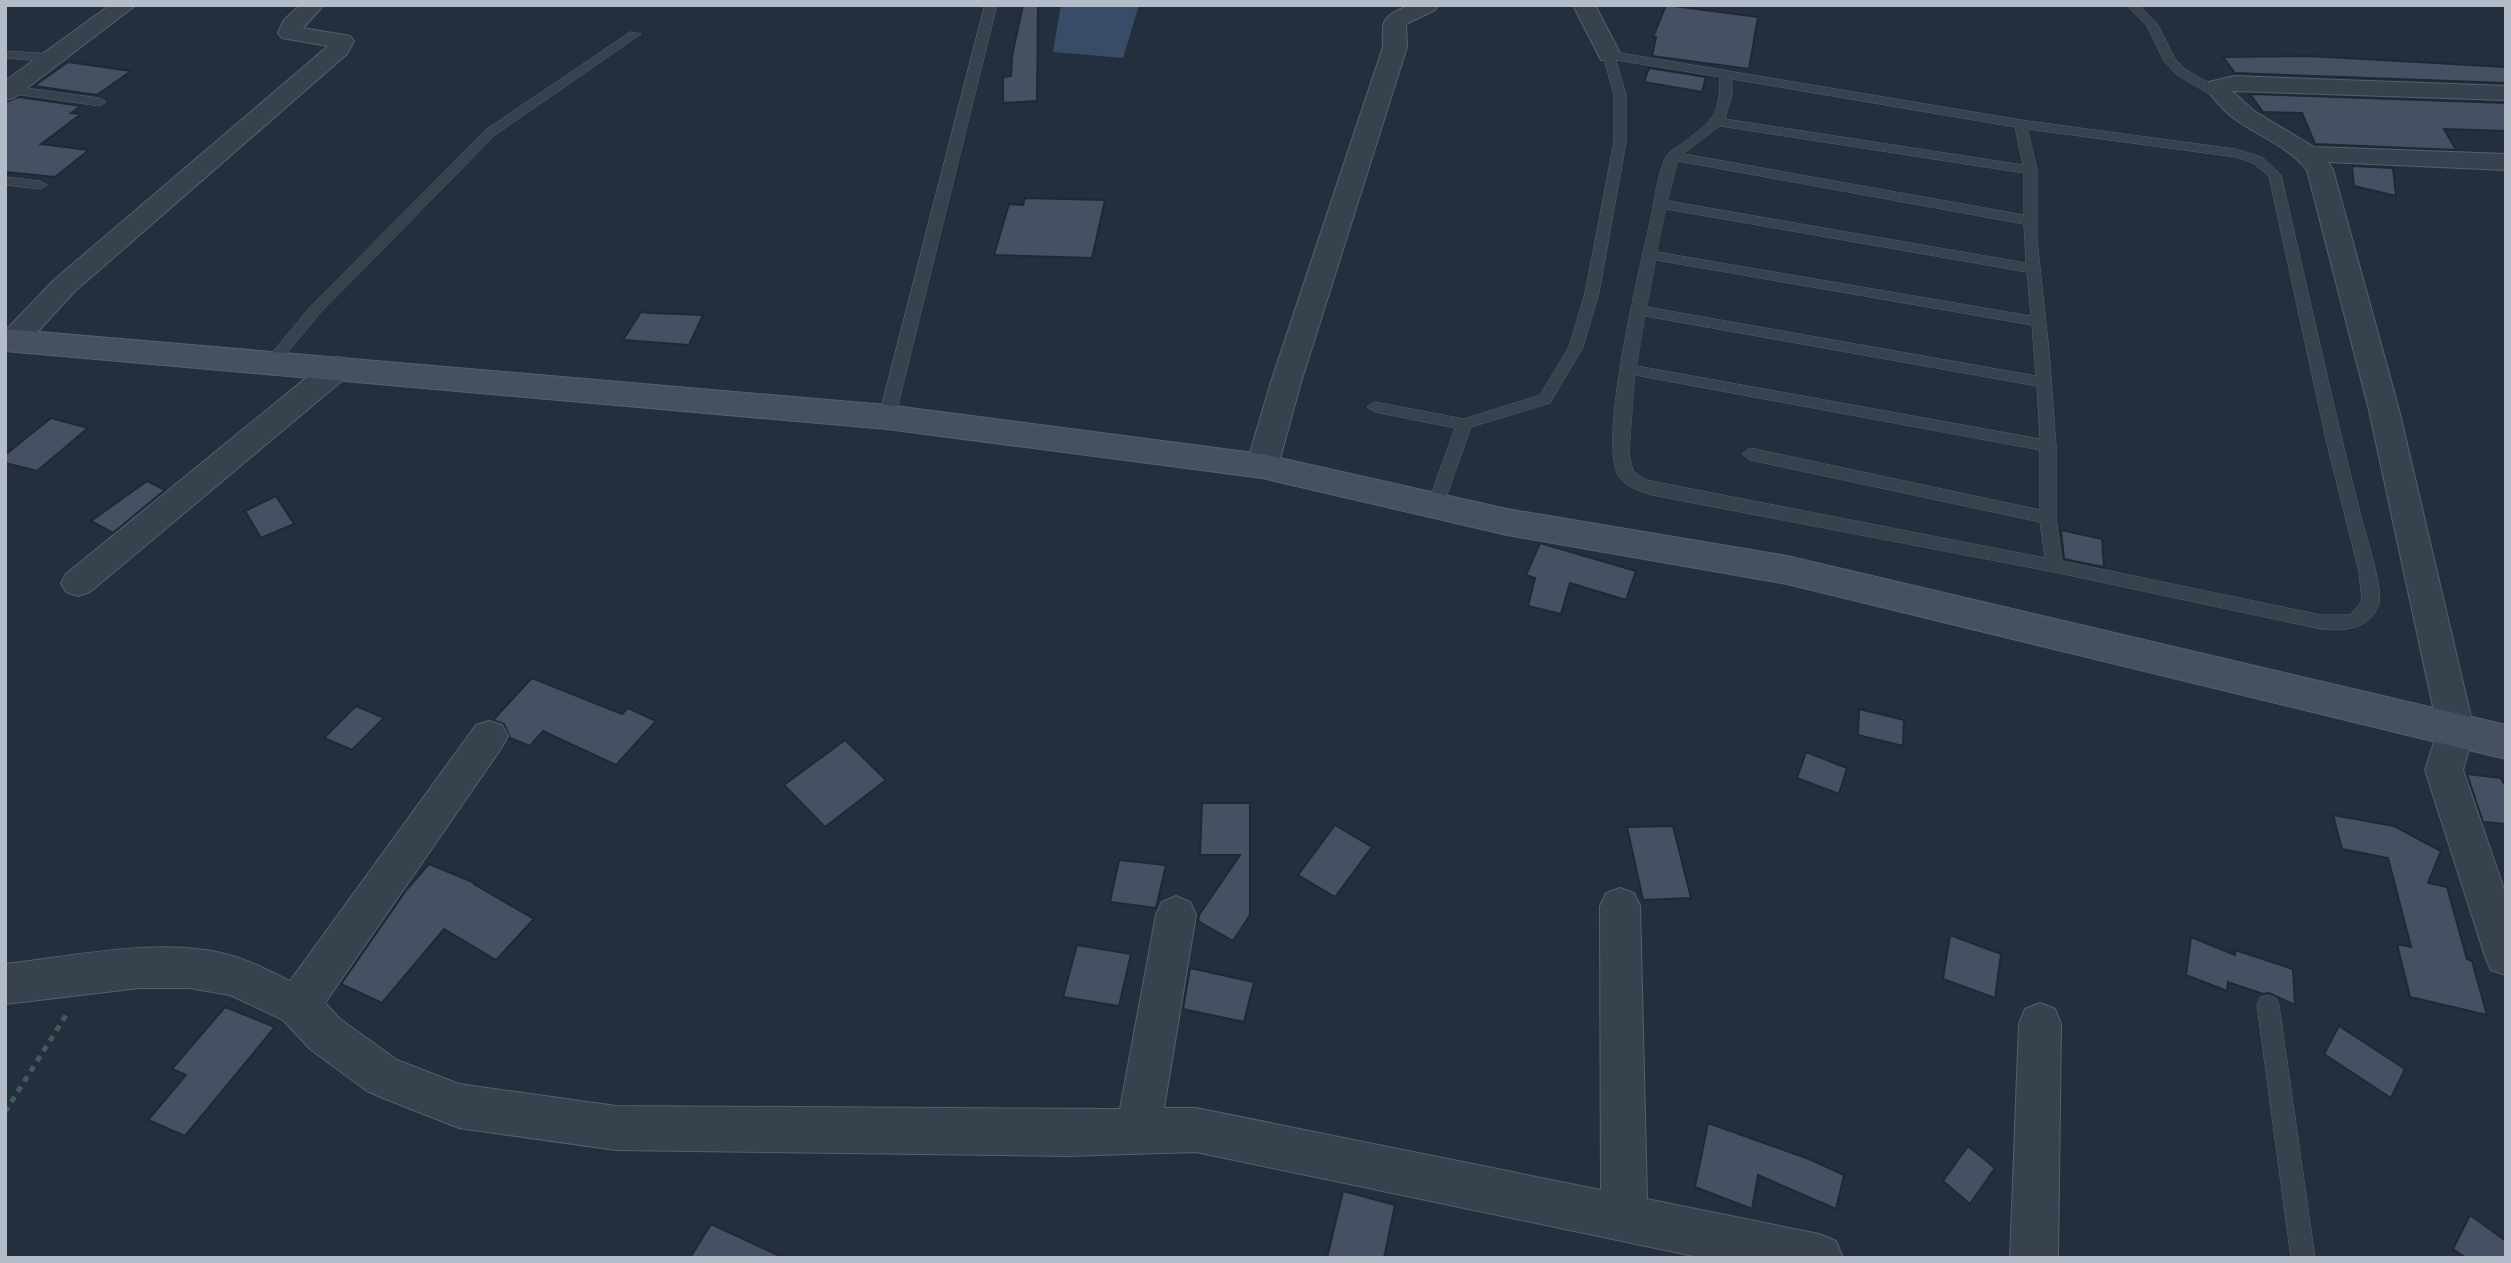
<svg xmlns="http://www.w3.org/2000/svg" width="2511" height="1263" font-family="'IBM Plex Sans',sans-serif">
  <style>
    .water { fill: #394c67 }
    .building { fill: #455162; stroke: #1f2835; stroke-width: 2 }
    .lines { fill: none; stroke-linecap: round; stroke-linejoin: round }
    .lane-casing { stroke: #565f6c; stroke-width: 1 }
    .street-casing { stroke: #565f6c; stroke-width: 2 }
    .secondary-casing { stroke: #565f6c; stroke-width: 2 }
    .path { stroke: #44595c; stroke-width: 5; stroke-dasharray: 6 6; stroke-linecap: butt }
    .lane { fill: #38414e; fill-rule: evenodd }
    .street { fill: #38414e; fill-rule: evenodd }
    .secondary { fill: #465061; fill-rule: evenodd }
  </style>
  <rect width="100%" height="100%" fill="#242f3e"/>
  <path class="water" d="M 1061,5 L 1139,5 L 1123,58 L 1053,52 Z"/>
  <g class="building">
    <path d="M 1023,5 L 1038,5 L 1037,101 L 1003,103 L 1003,77 L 1011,76 L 1012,56 Z"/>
    <path d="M 1666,5 L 1758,17 L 1749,69 L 1652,56 L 1656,37 L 1653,37 Z"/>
    <path d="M 2310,56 L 2506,67 L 2506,83 L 2235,73 L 2223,57 Z"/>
    <path d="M 68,62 L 131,71 L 97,95 L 34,86 Z"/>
    <path d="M 1649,68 L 1706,77 L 1702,92 L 1644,82 Z"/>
    <path d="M 2250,94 L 2506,103 L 2506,131 L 2444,129 L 2456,150 L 2315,144 L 2302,113 L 2263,112 Z"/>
    <path d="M 19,97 L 81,106 L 71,113 L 81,114 L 41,144 L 89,150 L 55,177 L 5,172 L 5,102 Z"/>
    <path d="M 2352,166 L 2393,168 L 2396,196 L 2354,186 Z"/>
    <path d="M 1025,198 L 1105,200 L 1092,258 L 994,255 L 1009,204 L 1023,205 Z"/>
    <path d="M 641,312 L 651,313 L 703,315 L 689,345 L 623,340 Z"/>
    <path d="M 51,418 L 88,428 L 37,471 L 5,463 L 5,455 Z"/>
    <path d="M 147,481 L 165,490 L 113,533 L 91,521 Z"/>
    <path d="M 276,496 L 294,524 L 261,538 L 245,511 Z"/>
    <path d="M 2061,530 L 2102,539 L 2104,567 L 2064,559 Z"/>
    <path d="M 1540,543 L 1636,571 L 1626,600 L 1570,583 L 1561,614 L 1528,606 L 1535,578 L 1526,575 Z"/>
    <path d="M 532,678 L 622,714 L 628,708 L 656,721 L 616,765 L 543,731 L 530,746 L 510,738 L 504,724 L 493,720 Z"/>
    <path d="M 356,706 L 384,718 L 352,750 L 324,738 Z"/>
    <path d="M 1859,709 L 1904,720 L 1903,746 L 1858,735 Z"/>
    <path d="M 845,740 L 886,780 L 825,827 L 784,785 Z"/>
    <path d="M 1806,752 L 1847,768 L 1839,794 L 1797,778 Z"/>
    <path d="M 2467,774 L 2501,778 L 2506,787 L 2506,824 L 2483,822 Z"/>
    <path d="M 1202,803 L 1250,803 L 1250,915 L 1233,941 L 1198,921 L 1199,915 L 1240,855 L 1200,855 Z"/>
    <path d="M 2333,815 L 2394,826 L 2441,851 L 2428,883 L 2447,887 L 2467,959 L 2472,961 L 2487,1015 L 2410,997 L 2397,944 L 2411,947 L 2388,858 L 2342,849 Z"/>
    <path d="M 1335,825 L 1372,847 L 1335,897 L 1298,875 Z"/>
    <path d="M 1673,826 L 1691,898 L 1643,900 L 1627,827 Z"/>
    <path d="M 1119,860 L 1166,865 L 1156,908 L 1110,902 Z"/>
    <path d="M 429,864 L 475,883 L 474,884 L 534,919 L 496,960 L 444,929 L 382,1003 L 341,984 L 407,889 Z"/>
    <path d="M 1950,935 L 2001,954 L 1995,998 L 1943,979 Z"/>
    <path d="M 2191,937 L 2235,955 L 2235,950 L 2293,969 L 2295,1005 L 2269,993 L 2263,994 L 2228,982 L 2227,991 L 2186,975 Z"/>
    <path d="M 1077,945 L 1131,954 L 1119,1006 L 1063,997 Z"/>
    <path d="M 1190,968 L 1254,982 L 1244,1022 L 1183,1009 Z"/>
    <path d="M 225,1007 L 275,1027 L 185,1136 L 148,1120 L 186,1075 L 172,1069 Z"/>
    <path d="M 2339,1026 L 2405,1069 L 2391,1098 L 2324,1054 Z"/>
    <path d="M 1708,1123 L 1809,1159 L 1844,1175 L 1836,1209 L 1758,1175 L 1752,1209 L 1695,1187 Z"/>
    <path d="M 1968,1146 L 1995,1168 L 1970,1204 L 1943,1181 Z"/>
    <path d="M 1343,1191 L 1395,1205 L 1384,1258 L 1327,1258 Z"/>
    <path d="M 2470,1215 L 2506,1241 L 2506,1258 L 2466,1258 L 2453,1249 Z"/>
    <path d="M 711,1224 L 784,1258 L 690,1258 Z"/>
  </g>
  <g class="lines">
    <defs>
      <g id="lane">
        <path d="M 985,5 L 997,5 L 895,417 L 887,422 L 879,417 Z"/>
        <path d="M 2127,5 L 2139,5 L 2158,25 L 2175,59 L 2185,69 L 2226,93 L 2226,99 L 2218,99 L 2177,75 L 2164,61 L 2147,26 Z"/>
        <path d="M 631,32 L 641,34 L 495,135 L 321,312 L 277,365 L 267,365 L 265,362 L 267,359 L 311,306 L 487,129 Z"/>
        <path d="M 5,51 L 54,54 L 60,58 L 54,62 L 5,58 Z"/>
        <path d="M 1609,51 L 2021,120 L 2235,149 L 2262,157 L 2281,175 C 2308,291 2333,406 2362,521 C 2367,538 2383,590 2379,604 C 2370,630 2344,631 2321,629 L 2054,572 L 1652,495 C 1640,491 1622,486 1617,473 C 1600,430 1639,273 1650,222 C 1654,204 1658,170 1667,155 C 1671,150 1679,146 1684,142 C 1713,120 1720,115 1720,77 L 1616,60 L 1626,95 L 1626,142 L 1599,293 L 1583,347 L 1550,403 L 1471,427 L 1443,506 L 1435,512 L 1429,510 L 1427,506 L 1455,428 L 1375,412 L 1367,407 L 1375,402 L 1464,419 L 1540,395 L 1569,347 L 1585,293 L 1614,142 L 1614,95 L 1603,55 ZM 1732,79 L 2015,127 L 2023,165 L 1725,119 L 1732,94 ZM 1720,126 L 2024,173 L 2024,215 L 1684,154 ZM 2028,129 L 2235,157 L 2253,163 L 2269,176 L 2327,444 L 2359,572 L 2362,601 L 2350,615 L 2321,615 L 2062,561 L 2056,518 L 2056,446 L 2049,351 L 2037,240 L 2037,170 ZM 1678,161 L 2024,224 L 2026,263 L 1668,201 ZM 1666,209 L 2027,272 L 2031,316 L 1657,252 ZM 1656,260 L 2032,325 L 2036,376 L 1647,307 ZM 1645,316 L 2037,386 L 2040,439 L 1637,366 ZM 1635,375 L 2040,450 L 2040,510 L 1750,448 L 1742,454 L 1750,460 L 2040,522 L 2045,558 L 1646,480 L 1633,471 L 1629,454 Z"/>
        <path d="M 11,86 L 100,98 L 106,102 L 100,106 L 7,93 L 5,90 Z"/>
        <path d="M 5,177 L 40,181 L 47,185 L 40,189 L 5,185 Z"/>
        <path d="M 2268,995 L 2276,998 L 2279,1005 L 2315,1258 L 2291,1258 L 2257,1005 L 2260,998 Z"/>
      </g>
      <g id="street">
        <path d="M 110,5 L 136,5 L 14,98 L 5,100 L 5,81 Z"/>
        <path d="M 300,5 L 324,5 L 303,28 L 350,36 L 354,41 L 347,54 L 74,292 L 23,348 L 13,351 L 5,348 L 5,331 L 54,280 L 328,46 L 282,38 L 278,33 L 284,20 Z"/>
        <path d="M 1409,5 L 1438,5 L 1435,10 L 1406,24 L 1407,47 L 1301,382 L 1278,466 L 1273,474 L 1262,477 L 1251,474 L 1246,466 L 1271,382 L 1383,47 C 1382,17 1382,18 1409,5 Z"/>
        <path d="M 1573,5 L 1595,5 L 1621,55 L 1617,60 L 1601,60 Z"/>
        <path d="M 2234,76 L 2506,86 L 2506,100 L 2232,91 L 2254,111 L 2314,147 L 2506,154 L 2506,170 L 2328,162 L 2333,170 L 2399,410 L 2474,730 L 2463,770 L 2506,895 L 2506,975 L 2491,970 L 2485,956 L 2425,770 L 2438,730 L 2369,410 L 2307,170 C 2278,134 2233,133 2206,87 L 2209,82 Z"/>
        <path d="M 339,357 L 350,360 L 354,367 L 350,374 L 90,592 L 78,596 L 66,592 L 61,583 L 66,574 L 328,360 Z"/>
        <path d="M 489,721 L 502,725 L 508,736 L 502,747 L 325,1003 L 340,1019 L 397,1060 L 459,1084 L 616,1106 L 1120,1109 L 1156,915 L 1162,902 L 1176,896 L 1190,902 L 1196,915 L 1164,1108 L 1196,1108 L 1601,1190 L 1600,906 L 1606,893 L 1620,888 L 1634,893 L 1640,906 L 1647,1199 L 1819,1234 L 1836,1241 L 1843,1258 L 1703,1258 L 1196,1152 L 1067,1156 L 616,1150 L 459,1128 L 383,1098 L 367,1091 L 310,1049 L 283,1020 L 230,995 L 189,988 L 140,988 L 5,1004 L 5,964 C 76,956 167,935 236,957 C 255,963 273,973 290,981 L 476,725 Z"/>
        <path d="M 2040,1003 L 2055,1009 L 2061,1024 L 2058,1258 L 2010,1258 L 2019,1024 L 2025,1009 Z"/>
      </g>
      <path id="secondary" d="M 5,329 L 887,405 L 1262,454 L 1507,509 L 1787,556 L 2506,725 L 2506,759 L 1787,584 L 1507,535 L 1262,478 L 887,429 L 5,351 Z"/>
    </defs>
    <use href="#lane" class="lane-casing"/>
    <use href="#street" class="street-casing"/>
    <use href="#secondary" class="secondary-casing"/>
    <path class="path" d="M 5,1112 L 68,1012"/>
    <use href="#lane" class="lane"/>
    <use href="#street" class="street"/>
    <use href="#secondary" class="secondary"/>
  </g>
  <rect width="2511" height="1263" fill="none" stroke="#b4bcc9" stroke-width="14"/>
</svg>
